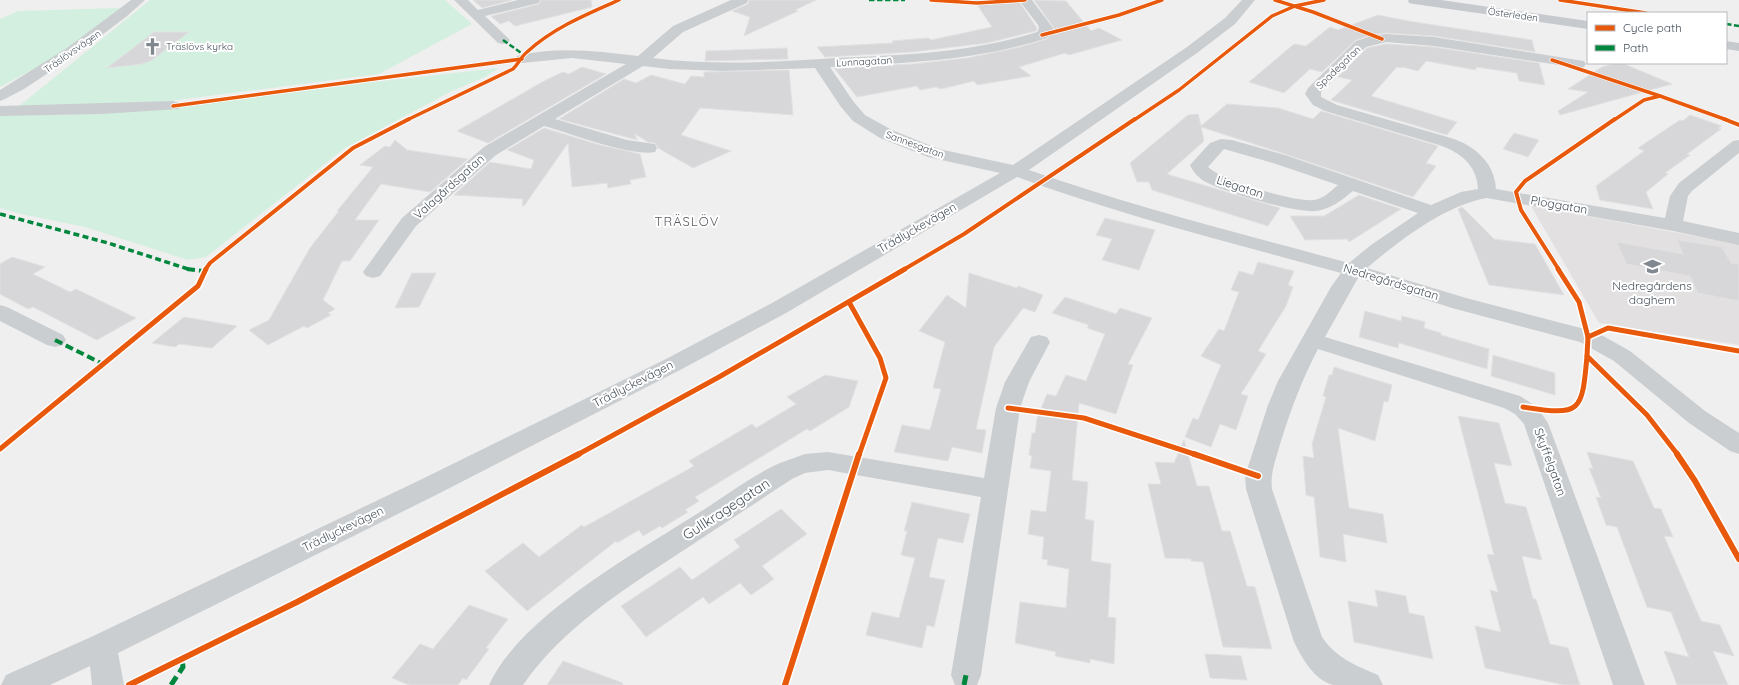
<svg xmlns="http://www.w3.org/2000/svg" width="1739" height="685" font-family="Quicksand,sans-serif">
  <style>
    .education { fill: #e2e0e1 }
    .green { fill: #d3efdf }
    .building { fill: #d7d7d9; stroke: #e1e1e2 }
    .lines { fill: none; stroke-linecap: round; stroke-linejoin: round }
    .minor { fill: #cbced0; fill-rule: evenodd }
    .major { fill: #c6cace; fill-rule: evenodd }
    .quiet-far3 { stroke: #00873e; stroke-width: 2.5; stroke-dasharray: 5.5 2.5; stroke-linecap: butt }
    .quiet-far2 { stroke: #00873e; stroke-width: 3.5; stroke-dasharray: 6 3.5; stroke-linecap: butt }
    .quiet-far1 { stroke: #00873e; stroke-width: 4; stroke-dasharray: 8 4; stroke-linecap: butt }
    .quiet { stroke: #00873e; stroke-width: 5; stroke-dasharray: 10 5; stroke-linecap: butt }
    .cycleway-far3-casing { stroke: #fff; stroke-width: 5 }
    .cycleway-far2-casing { stroke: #fff; stroke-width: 6 }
    .cycleway-far1-casing { stroke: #fff; stroke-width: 8 }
    .cycleway-casing { stroke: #fff; stroke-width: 9 }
    .cycleway-far3 { stroke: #e8590c; stroke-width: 3.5 }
    .cycleway-far2 { stroke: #e8590c; stroke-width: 4 }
    .cycleway-far1 { stroke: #e8590c; stroke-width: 5 }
    .cycleway { stroke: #e8590c; stroke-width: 6 }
    .labels { text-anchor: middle; stroke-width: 4; stroke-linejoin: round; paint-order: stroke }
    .far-street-label { font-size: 10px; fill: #46515c; stroke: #fff }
    .far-poi-label { font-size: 10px; fill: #46515c; stroke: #fff; text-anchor: start }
    .street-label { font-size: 12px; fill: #46515c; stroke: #fff }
    .poi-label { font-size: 12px; fill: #46515c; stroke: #fff }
    .neighbourhood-label { font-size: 13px; letter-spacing: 1px; fill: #5b5e63; stroke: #fff }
    .near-street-label { font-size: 14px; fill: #46515c; stroke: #fff }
  </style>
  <rect width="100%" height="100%" fill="#f0efef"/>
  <path class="education" d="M 1531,206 L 1739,244 L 1739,345 L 1599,323 Z"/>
  <g class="green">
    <path d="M 150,0 L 445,0 L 472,24 L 379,74 L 162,102 L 18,107 Z"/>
    <path d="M 120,8 L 74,45 L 51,60 L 0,87 L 0,19 L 18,11 Z"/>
    <path d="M 499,68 L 487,76 L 450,92 L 345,148 L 206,257 L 188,260 L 85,227 L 21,214 L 0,208 L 0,115 L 63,115 L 166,109 L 382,81 Z"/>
  </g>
  <g class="building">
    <path d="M 473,0 L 512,0 L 482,8 Z"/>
    <path d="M 541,0 L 591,0 L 592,7 L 515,26 L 509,21 L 500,24 L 491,16 L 539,4 Z"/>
    <path d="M 749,0 L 816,0 L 795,10 L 798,11 L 744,36 L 750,17 L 732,11 L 748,4 Z"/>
    <path d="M 974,0 L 1018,0 L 1037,28 L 1036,31 L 987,43 L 912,52 L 825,57 L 817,47 L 893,43 L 892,41 L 929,38 L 931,40 L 992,27 Z"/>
    <path d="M 1034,0 L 1066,1 L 1091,31 L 1099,28 L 1122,40 L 1069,55 L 1065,53 L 1019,67 L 1031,76 L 977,85 L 974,81 L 941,89 L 936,87 L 920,90 L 917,86 L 857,97 L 834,68 L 913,64 L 967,58 L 1020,47 L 1047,39 L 1054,28 Z"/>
    <path d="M 1378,15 L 1408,21 L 1532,40 L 1535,52 L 1434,36 L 1386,33 L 1372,35 L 1356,40 L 1322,72 L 1310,69 L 1284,93 L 1249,82 L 1294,44 L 1306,46 L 1330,27 L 1338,30 Z"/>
    <path d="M 154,32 L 189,32 L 152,60 L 142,64 L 107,68 Z"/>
    <path d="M 1386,44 L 1434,47 L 1539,63 L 1545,85 L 1519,81 L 1517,73 L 1476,67 L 1476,70 L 1426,61 L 1418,71 L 1402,67 L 1401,68 L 1397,67 L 1371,96 L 1457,122 L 1447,135 L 1331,100 L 1352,80 L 1338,77 L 1367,48 Z"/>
    <path d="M 787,48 L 788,59 L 705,61 L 706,51 Z"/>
    <path d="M 1617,63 L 1622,63 L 1672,84 L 1560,115 L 1558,111 L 1588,92 L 1568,89 L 1602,67 Z"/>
    <path d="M 582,67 L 606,74 L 488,143 L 457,131 L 544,81 L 563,72 L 569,74 Z"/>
    <path d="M 789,70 L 793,115 L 700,108 L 681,135 L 731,151 L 693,168 L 658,148 L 655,143 L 648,142 L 635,134 L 637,140 L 559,119 L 624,79 L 636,83 L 651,75 L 685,84 L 691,76 L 704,77 L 704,72 Z"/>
    <path d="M 1227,104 L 1278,108 L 1313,119 L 1321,111 L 1438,146 L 1426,163 L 1436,166 L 1413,197 L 1285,154 L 1201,127 L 1204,141 L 1167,174 L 1280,208 L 1268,226 L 1152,190 L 1149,182 L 1137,182 L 1130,163 L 1188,115 L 1198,114 L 1201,126 Z"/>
    <path d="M 1690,115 L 1722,126 L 1718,128 L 1721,129 L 1687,154 L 1690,155 L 1665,173 L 1668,174 L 1646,192 L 1653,209 L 1600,200 L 1596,186 L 1644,151 L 1638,148 L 1680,120 L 1683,121 Z"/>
    <path d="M 544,128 L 600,145 L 640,154 L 646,177 L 630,180 L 631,184 L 608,188 L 607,183 L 572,187 L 568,143 L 524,206 L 522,205 L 523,199 L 454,195 L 490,162 L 531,169 L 534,160 L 507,150 Z"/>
    <path d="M 1514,133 L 1539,140 L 1528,157 L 1503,149 Z"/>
    <path d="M 395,140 L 407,150 L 468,159 L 430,192 L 381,184 L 355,220 L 379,220 L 350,261 L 342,261 L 323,300 L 335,309 L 328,313 L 331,315 L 307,328 L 304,326 L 268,345 L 249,330 L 269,320 L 310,248 L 339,211 L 337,211 L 373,167 L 360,165 L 385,146 L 390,147 Z"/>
    <path d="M 1359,195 L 1401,209 L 1349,242 L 1347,239 L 1305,240 L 1290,216 L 1324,216 Z"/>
    <path d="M 1462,207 L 1494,239 L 1535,244 L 1564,295 L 1489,285 L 1458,209 Z"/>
    <path d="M 1105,218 L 1155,230 L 1139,270 L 1102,260 L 1112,239 L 1096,235 Z"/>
    <path d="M 1677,240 L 1722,247 L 1731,263 L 1739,264 L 1739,301 L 1698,293 L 1690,276 L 1626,264 L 1617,242 L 1683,254 Z"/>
    <path d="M 12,257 L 45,267 L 33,274 L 70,292 L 76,289 L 136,318 L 97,340 L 33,307 L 28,309 L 0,294 L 0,264 Z"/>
    <path d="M 1258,262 L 1294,271 L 1288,285 L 1293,287 L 1286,306 L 1258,351 L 1266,354 L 1241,394 L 1248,396 L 1236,430 L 1220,424 L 1211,447 L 1185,437 L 1193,418 L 1198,420 L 1221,365 L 1201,356 L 1219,329 L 1224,331 L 1239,292 L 1231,290 L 1239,271 L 1253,275 Z"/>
    <path d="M 412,273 L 436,273 L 419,307 L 395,308 Z"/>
    <path d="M 969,273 L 1017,288 L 1018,286 L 1043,295 L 1035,312 L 1023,308 L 994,347 L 976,429 L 986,430 L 982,453 L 952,447 L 948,461 L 894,452 L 902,425 L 930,430 L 941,389 L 933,388 L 945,342 L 919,331 L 947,295 L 966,308 Z"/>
    <path d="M 1065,297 L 1116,314 L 1120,308 L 1152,318 L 1128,364 L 1133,365 L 1116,414 L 1079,403 L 1072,480 L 1088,482 L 1085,519 L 1094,521 L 1091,561 L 1111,564 L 1108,617 L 1116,618 L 1114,664 L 1090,659 L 1090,663 L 1055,656 L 1056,652 L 1015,643 L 1020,602 L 1066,608 L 1069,569 L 1047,565 L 1048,560 L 1042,559 L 1044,537 L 1028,534 L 1031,510 L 1046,512 L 1051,471 L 1030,468 L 1032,456 L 1029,455 L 1032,433 L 1035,433 L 1037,419 L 1047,394 L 1056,396 L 1066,375 L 1086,381 L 1105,334 L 1087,328 L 1089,325 L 1052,313 Z"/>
    <path d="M 1365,311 L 1401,321 L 1402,316 L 1425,322 L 1424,328 L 1441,333 L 1441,335 L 1489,349 L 1487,369 L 1399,343 L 1398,348 L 1359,337 Z"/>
    <path d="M 184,317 L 237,326 L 212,348 L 179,344 L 175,347 L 152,343 Z"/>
    <path d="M 1493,355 L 1555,373 L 1555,395 L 1491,376 Z"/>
    <path d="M 1334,367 L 1392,385 L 1388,402 L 1384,401 L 1375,441 L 1338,428 L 1349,508 L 1383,514 L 1387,543 L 1343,534 L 1346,562 L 1320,557 L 1314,497 L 1306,495 L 1303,456 L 1314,458 L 1312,444 L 1326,397 L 1323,396 L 1329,375 L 1332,375 Z"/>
    <path d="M 825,375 L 858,381 L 849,407 L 810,431 L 807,429 L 695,497 L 699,501 L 685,510 L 688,512 L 662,528 L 660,526 L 643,536 L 639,530 L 617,543 L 616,541 L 527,611 L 485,571 L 523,543 L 539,557 L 582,525 L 584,527 L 694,466 L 689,461 L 752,424 L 756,428 L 796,404 L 787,397 Z"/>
    <path d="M 1458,416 L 1499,423 L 1512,466 L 1494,463 L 1505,503 L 1526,507 L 1542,560 L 1522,556 L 1533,599 L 1536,599 L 1550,644 L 1568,648 L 1580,685 L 1564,685 L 1485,668 L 1475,626 L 1501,632 L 1490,590 L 1498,592 L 1487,554 L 1494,555 Z"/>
    <path d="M 1184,440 L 1197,486 L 1209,486 L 1222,531 L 1230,531 L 1247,586 L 1255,587 L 1272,649 L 1223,647 L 1203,562 L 1191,561 L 1191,559 L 1165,558 L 1148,484 L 1161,484 L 1155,462 L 1174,463 Z"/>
    <path d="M 1587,452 L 1633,461 L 1654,508 L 1661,509 L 1673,537 L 1664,536 L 1701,621 L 1720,625 L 1734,656 L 1713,651 L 1728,685 L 1677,685 L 1664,651 L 1689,657 L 1671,612 L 1647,607 L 1617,527 L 1606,525 L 1596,497 L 1601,498 L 1589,468 L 1593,469 Z"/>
    <path d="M 912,502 L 970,514 L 963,543 L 938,538 L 929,577 L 945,580 L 934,627 L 927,625 L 922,648 L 866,635 L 872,612 L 899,618 L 915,558 L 901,555 L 907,531 L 904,531 Z"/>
    <path d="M 781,509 L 807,534 L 762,566 L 774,579 L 751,595 L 740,583 L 709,604 L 703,597 L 646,637 L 621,606 L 680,567 L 692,580 L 740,547 L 734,540 Z"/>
    <path d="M 1375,590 L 1406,596 L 1409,613 L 1424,616 L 1433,659 L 1354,642 L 1348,601 L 1378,607 Z"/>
    <path d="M 469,605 L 508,619 L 486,648 L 489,649 L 466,680 L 463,678 L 458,685 L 409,685 L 392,678 L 420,644 L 433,649 Z"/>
    <path d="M 1205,654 L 1241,656 L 1247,680 L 1210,678 Z"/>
    <path d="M 563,661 L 623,683 L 622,685 L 547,685 Z"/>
  </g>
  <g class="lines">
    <g class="minor">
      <path d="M 131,0 L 145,0 L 127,16 L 77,54 L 24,89 L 5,99 L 0,101 L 0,90 L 67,48 Z"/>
      <path d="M 454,0 L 468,0 L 478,10 L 518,0 L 540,0 L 539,3 L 485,16 L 510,40 L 508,43 L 503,44 L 498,43 Z"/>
      <path d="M 731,0 L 748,0 L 747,3 L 683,32 L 653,58 C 713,66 775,62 835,58 C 904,55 971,53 1037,32 L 1039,28 L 1038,25 L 1019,0 L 1032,0 L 1053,28 L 1047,38 C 975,61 905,63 830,67 L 853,101 L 865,115 L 892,130 L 939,149 L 1013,165 L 1187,47 L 1225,18 L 1242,0 L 1255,0 L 1235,24 L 1197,53 L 1029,170 C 1134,207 1242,234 1349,263 L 1371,245 L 1418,213 L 1353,191 C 1342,200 1331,209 1316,211 C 1295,213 1223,192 1204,181 C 1198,177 1193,172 1190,165 L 1210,143 L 1221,139 L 1232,140 L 1285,155 L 1431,205 L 1461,192 L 1478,189 C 1477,165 1460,152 1439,145 L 1325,111 L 1313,105 L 1305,94 L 1308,88 L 1356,41 L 1372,36 L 1386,34 L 1434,37 L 1584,61 L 1586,64 L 1584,67 L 1579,68 L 1434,46 L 1386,42 L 1366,47 L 1321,92 L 1321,97 L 1337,105 L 1451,138 C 1474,145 1495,163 1496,189 L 1665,218 L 1670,196 L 1679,183 L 1733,141 L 1739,140 L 1739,153 L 1692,191 L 1688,196 L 1683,221 L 1739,233 L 1739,245 L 1673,231 L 1487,198 C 1445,205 1399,241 1367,268 L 1466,298 L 1596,332 L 1630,351 L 1705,411 L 1739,433 L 1739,454 L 1730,451 L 1689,423 L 1614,361 L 1580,342 L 1452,308 L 1358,278 L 1325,337 L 1520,396 L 1537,407 L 1548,423 L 1645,685 L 1613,685 L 1524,424 L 1515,414 L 1504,408 L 1318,349 C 1301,382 1291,409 1280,444 C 1276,460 1270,472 1272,489 L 1322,637 C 1335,657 1356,666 1378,675 L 1383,685 C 1371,685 1342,685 1333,685 C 1314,680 1302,658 1294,642 L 1246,489 L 1245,476 L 1268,405 L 1278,381 L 1331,287 L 1341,273 C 1232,243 1123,216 1017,177 L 786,313 L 682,369 L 436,495 L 118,653 L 124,685 L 92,685 L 90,666 L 50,685 L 1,685 L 6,675 L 91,637 L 418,481 L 666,359 L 772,303 L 1000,173 L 928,157 L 880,138 L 853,121 L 841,107 L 815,68 L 723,71 L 669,69 L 643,66 L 555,119 L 627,140 L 655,144 L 657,148 L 655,152 C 632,157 569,133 544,126 L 496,155 L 416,226 L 380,276 L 373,278 L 366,276 L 363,272 L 402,218 L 484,147 L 626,64 L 572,58 L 522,63 L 517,62 L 515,59 L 517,56 C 557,46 597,51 638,56 L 673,26 ZM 1224,149 L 1273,163 L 1338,185 C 1331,191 1323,199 1314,200 C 1294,202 1223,181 1208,167 Z"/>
      <path d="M 173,101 L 179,103 L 181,106 L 179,109 L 101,114 L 0,116 L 0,106 Z"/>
      <path d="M 0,305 L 7,307 L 63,335 L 66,340 L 63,345 L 55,347 L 47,345 L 0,321 Z"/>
      <path d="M 1039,335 L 1047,337 L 1050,342 L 1029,382 L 1020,408 L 981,675 L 977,685 L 955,685 L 951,675 L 981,497 L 828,470 L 805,473 L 792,479 C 754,504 716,529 678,554 C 621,591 562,629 523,685 L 489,685 C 520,616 637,552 700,512 C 724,497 754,474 780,463 L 805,454 L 828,452 L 984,478 L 996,408 L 1005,382 L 1031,337 Z"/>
    </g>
    <g class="major">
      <path d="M 1408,0 L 1441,0 L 1588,21 L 1588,29 L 1414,4 L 1409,3 Z"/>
      <path d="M 1726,41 L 1739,43 L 1739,51 L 1726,49 Z"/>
    </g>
    <g class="quiet-far3">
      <path d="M 869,0 L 905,0"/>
      <path d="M 1726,24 L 1739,26"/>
      <path d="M 503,40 L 524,55"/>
    </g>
    <path class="quiet-far2" d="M 0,214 L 108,243 L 191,270"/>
    <g class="quiet-far1">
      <path d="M 187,269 L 204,271"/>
      <path d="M 55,340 L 103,364"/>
    </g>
    <g class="quiet">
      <path d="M 171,685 L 183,667 L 182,659"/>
      <path d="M 964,685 L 966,675"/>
    </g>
    <defs>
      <g id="cycleway-far3">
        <path d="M 931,0 L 977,3 L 1025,0"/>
        <path d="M 1275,0 L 1313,12 L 1382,39"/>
        <path d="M 1560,0 L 1646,13"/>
        <path d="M 1042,35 L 1119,15 L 1162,0"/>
        <path d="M 1552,60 L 1660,96 L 1727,120"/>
        <path d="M 173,106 L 522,59"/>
        <path d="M 407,120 L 513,69 C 518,64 521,57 527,52 C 553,28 587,14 619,0"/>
        <path d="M 1134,120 L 1179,90 L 1272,16 L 1295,6 L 1324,0"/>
        <path d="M 1614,120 L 1644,100 L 1660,96"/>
      </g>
      <g id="cycleway-far2">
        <path d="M 1724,119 L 1739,125"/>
        <path d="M 205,270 L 210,263 L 353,148 L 409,119"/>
        <path d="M 903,270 L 964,234 L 1135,119"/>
        <path d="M 1559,270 L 1521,210 L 1516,192 L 1525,181 L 1615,119"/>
      </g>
      <g id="cycleway-far1">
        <path d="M 1558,269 L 1579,302 L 1588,337 L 1587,356 L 1647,415 L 1678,455"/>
        <path d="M 849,302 L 880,358 L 886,378 L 859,455"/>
        <path d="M 1588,337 L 1608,328 L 1739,351"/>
        <path d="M 1523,407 C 1581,416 1582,413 1587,356"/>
        <path d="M 1008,408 L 1084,418 L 1197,455"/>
        <path d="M 0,449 L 198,286 L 206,269"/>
        <path d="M 577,455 L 719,377 L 905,269"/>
      </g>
      <g id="cycleway">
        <path d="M 1194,454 L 1258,476"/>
        <path d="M 1677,454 L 1695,481 L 1739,559"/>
        <path d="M 129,685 L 297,602 L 579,454"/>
        <path d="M 785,685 L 859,454"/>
      </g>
    </defs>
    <use href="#cycleway-far3" class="cycleway-far3-casing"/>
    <use href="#cycleway-far2" class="cycleway-far2-casing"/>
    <use href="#cycleway-far1" class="cycleway-far1-casing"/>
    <use href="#cycleway" class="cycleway-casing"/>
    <use href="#cycleway-far3" class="cycleway-far3"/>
    <use href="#cycleway-far2" class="cycleway-far2"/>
    <use href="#cycleway-far1" class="cycleway-far1"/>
    <use href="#cycleway" class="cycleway"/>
  </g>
  <defs>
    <symbol id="church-bare" viewBox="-9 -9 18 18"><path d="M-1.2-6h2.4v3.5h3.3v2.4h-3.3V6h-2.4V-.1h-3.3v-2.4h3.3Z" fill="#82888f" stroke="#fff" stroke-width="2.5" paint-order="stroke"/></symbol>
    <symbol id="school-bare" viewBox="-9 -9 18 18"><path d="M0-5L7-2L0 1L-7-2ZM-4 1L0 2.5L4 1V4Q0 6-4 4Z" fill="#82888f" stroke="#fff" stroke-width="2.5" paint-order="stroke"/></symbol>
  </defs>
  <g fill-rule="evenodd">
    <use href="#church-bare" x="140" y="34" width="25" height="25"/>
    <use href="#school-bare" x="1640" y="254" width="25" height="25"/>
  </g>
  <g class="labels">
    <g class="far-street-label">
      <text transform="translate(1513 14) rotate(8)" y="4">Österleden</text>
      <text transform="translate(72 51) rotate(-35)" y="4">Träslövsvägen</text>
      <text transform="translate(864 61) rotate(-3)" y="4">Lunnagatan</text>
      <text transform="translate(1338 67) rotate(-44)" y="4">Spadegatan</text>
      <text transform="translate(915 144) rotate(20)" y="4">Sannesgatan</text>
    </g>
    <g class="far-poi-label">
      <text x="166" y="50">Träslövs kyrka</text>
    </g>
    <g class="street-label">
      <text transform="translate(449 187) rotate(-42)" y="4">Valagårdsgatan</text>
      <text transform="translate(1240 187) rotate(18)" y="4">Liegatan</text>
      <text transform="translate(1559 205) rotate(10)" y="4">Ploggatan</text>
      <text transform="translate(917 228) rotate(-30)" y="4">Trädlyckevägen</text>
      <text transform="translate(1391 282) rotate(17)" y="4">Nedregårdsgatan</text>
      <text transform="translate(633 384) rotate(-27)" y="4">Trädlyckevägen</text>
      <text transform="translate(1550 462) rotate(70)" y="4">Skyffelgatan</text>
      <text transform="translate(343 529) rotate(-26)" y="4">Trädlyckevägen</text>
    </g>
    <g class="poi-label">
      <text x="1652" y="290">Nedregårdens<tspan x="1652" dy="14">daghem</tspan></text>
    </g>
    <g class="neighbourhood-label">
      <text x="687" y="226">TRÄSLÖV</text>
    </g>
    <g class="near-street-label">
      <text transform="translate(726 509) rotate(-33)" y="5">Gullkragegatan</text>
    </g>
  </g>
  <rect x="1587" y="12" width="140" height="52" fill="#ffffff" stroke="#b5b9be"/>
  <rect x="1595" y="25" width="20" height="6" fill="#e8590c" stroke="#b5b9be"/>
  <text x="1623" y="32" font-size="12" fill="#46515c">Cycle path</text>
  <rect x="1595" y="45" width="20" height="6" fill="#00873e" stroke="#b5b9be"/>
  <text x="1623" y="52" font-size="12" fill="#46515c">Path</text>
</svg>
